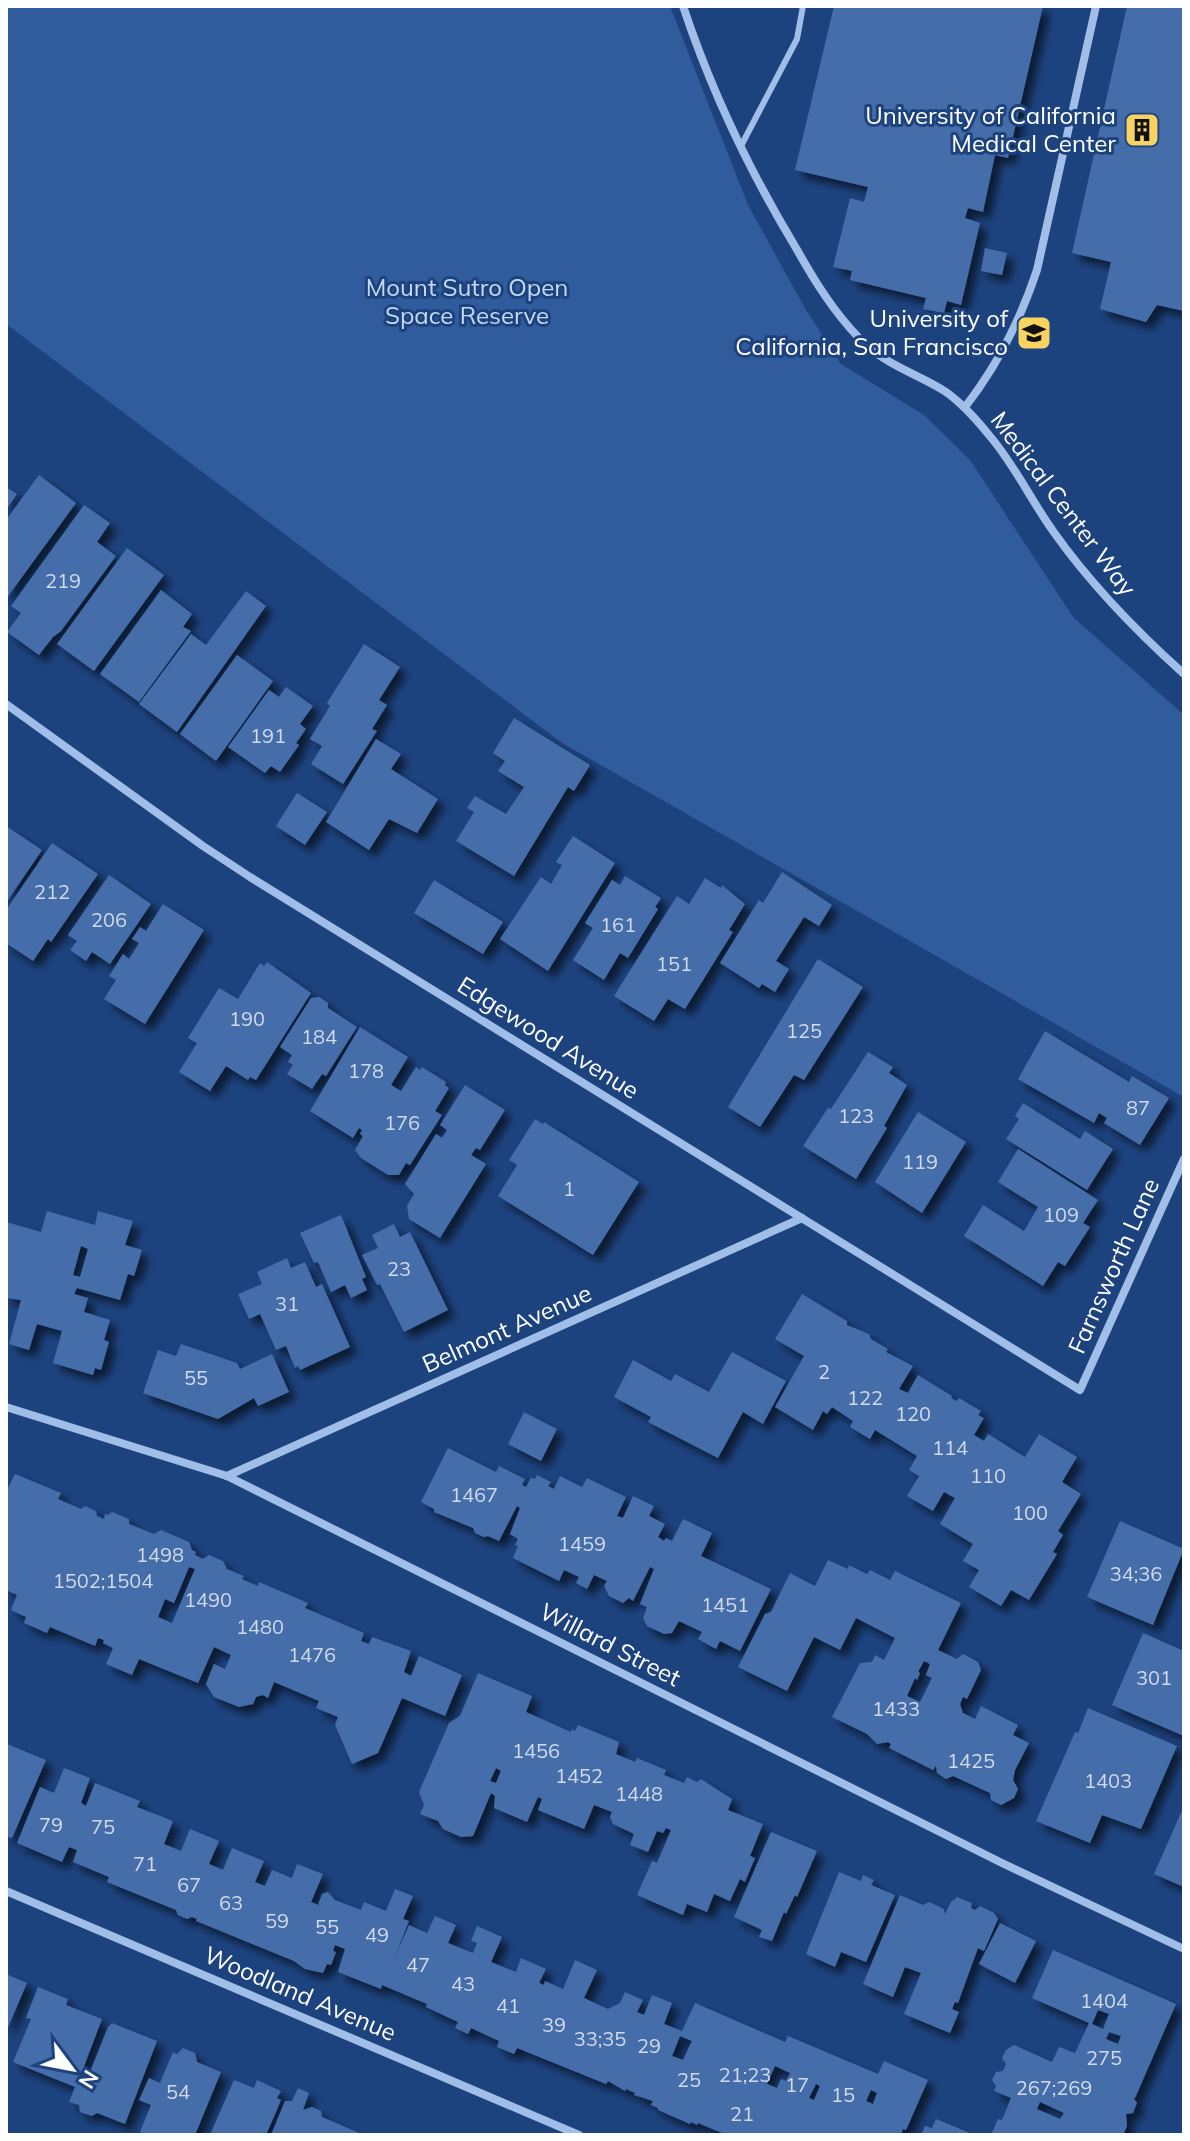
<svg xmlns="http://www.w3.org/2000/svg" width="1190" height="2141" font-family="Mulish,sans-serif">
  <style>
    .green { fill: #305c9e }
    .building { fill: #456da9; fill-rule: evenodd; filter: url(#shadow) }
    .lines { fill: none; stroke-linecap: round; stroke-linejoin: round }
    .lane { stroke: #a1bee8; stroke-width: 6 }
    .street { stroke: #a1bee8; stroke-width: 8 }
    .labels { text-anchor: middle; stroke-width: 6; stroke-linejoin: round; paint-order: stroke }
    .number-label { font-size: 20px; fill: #d0daea }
    .poi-label { font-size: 24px; fill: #fff; stroke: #1d437f; text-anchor: end }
    .park-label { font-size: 24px; fill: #c5d9f6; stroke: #1d437f }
    .street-label { font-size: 24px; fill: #fff; stroke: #1d437f }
  </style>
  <defs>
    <filter id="shadow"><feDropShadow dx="7" dy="7" stdDeviation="4" flood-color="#0009"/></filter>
  </defs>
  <rect width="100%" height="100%" fill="#1d437f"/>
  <path class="green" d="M 6,6 L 670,6 L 748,205 L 806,310 L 841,364 L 924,415 L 970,460 L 1073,617 L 1184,715 L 1184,1097 L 562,743 L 6,324 Z"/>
  <g class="building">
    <path d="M 834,6 L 1043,6 L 1008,158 L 995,155 L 983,212 L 968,208 L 965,218 L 980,223 L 961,305 L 947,301 L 944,313 L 923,309 L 926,298 L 850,280 L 852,271 L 833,267 L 850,198 L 864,202 L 868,187 L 795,170 Z"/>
    <path d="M 1127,6 L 1184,6 L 1184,311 L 1157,305 L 1146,322 L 1100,309 L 1111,262 L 1072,253 Z"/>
    <path d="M 985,248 L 1007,253 L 1002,275 L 981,271 Z"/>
    <path d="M 39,475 L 76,503 L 6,599 L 6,520 Z"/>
    <path d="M 6,487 L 17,494 L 6,510 Z"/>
    <path d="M 84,505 L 110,523 L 97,542 L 116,556 L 61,631 L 53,637 L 39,655 L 7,632 L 21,613 L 11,606 Z"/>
    <path d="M 127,548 L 164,575 L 94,671 L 57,644 Z"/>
    <path d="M 161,590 L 192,614 L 183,627 L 191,631 L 139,702 L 100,674 Z"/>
    <path d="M 246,591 L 266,606 L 177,732 L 139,704 L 191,634 L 206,645 Z"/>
    <path d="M 364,644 L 400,667 L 379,700 L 387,705 L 372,729 L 377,731 L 343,784 L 311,764 L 322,746 L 310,739 L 330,706 L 327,703 Z"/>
    <path d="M 237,655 L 273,681 L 216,761 L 180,734 Z"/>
    <path d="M 286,687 L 313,706 L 300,724 L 306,729 L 296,743 L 299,745 L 280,772 L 271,766 L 265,773 L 228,747 L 269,690 L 279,697 Z"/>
    <path d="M 514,718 L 590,765 L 574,791 L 568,787 L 514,876 L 456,841 L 474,812 L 467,808 L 475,796 L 506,814 L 524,787 L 498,771 L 505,761 L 493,753 Z"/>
    <path d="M 376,739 L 401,754 L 391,769 L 438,799 L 417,833 L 389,819 L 369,850 L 326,822 Z"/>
    <path d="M 297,793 L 327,812 L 305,845 L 276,826 Z"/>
    <path d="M 6,826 L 42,850 L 6,903 Z"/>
    <path d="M 573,836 L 615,863 L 548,971 L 500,939 L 541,877 L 551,884 L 562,865 L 556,862 Z"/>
    <path d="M 52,843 L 98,874 L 51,942 L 48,939 L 33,961 L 6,943 L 6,910 Z"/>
    <path d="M 782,872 L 832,905 L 819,926 L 804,917 L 776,961 L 789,969 L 775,992 L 762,984 L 759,988 L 720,963 L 759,900 L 763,903 Z"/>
    <path d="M 109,875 L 151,904 L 110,964 L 92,952 L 86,961 L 70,950 L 77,941 L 68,935 Z"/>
    <path d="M 625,876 L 661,898 L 655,907 L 658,909 L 628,958 L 620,953 L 604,980 L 573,960 L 593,928 L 585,923 L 612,880 L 620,885 Z"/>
    <path d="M 705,878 L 721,888 L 722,885 L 745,904 L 729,930 L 733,932 L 685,1009 L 668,999 L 654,1021 L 614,996 L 677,896 L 689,904 Z"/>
    <path d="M 434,880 L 503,922 L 483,954 L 414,913 Z"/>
    <path d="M 163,904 L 204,930 L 145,1024 L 104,999 L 116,980 L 109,976 L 123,954 L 129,959 L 139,943 L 132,939 L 140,927 L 146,931 Z"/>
    <path d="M 818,959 L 863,987 L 804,1080 L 794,1075 L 760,1127 L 728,1107 Z"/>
    <path d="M 267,962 L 311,993 L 256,1080 L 250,1077 L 248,1080 L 226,1066 L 210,1091 L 179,1072 L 197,1043 L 188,1038 L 219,988 L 238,999 L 260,963 L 264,966 Z"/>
    <path d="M 319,997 L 328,1003 L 328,1008 L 357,1027 L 326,1076 L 322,1074 L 312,1089 L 287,1074 L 293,1065 L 288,1062 L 292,1055 L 280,1047 L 311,998 Z"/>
    <path d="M 360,1027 L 408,1057 L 391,1085 L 401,1091 L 416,1067 L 420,1070 L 422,1067 L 446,1082 L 445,1085 L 449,1088 L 435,1111 L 442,1115 L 410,1165 L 406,1163 L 399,1175 L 388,1175 L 361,1158 L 355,1150 L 363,1136 L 360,1134 L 362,1130 L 359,1128 L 353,1138 L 310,1111 Z"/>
    <path d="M 1045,1031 L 1129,1082 L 1132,1076 L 1169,1098 L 1140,1145 L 1104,1123 L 1107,1118 L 1099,1113 L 1094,1123 L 1018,1079 Z"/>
    <path d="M 868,1052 L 893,1067 L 889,1073 L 907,1085 L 884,1126 L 887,1128 L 856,1179 L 803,1146 L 828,1108 L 831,1109 Z"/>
    <path d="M 465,1085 L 505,1110 L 480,1150 L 476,1148 L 471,1155 L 486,1164 L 440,1238 L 409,1219 L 407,1206 L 414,1194 L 405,1184 L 436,1134 L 442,1138 L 447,1130 L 440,1125 Z"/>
    <path d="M 1023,1103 L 1080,1139 L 1085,1131 L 1113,1149 L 1087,1190 L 1006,1139 L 1019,1119 L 1015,1116 Z"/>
    <path d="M 918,1112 L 966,1142 L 922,1213 L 875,1182 Z"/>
    <path d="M 535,1119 L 543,1124 L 544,1122 L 639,1182 L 593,1255 L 498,1196 L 517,1165 L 509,1160 Z"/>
    <path d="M 1018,1149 L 1098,1200 L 1083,1223 L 1090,1227 L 1065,1266 L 1058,1262 L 1043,1286 L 964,1236 L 983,1205 L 1024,1231 L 1038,1207 L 998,1182 Z"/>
    <path d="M 47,1211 L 95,1225 L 98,1211 L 133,1221 L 125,1245 L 142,1250 L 134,1276 L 128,1274 L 120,1300 L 77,1288 L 74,1294 L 88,1298 L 84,1312 L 110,1320 L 104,1340 L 109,1342 L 101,1370 L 95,1368 L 93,1375 L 53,1363 L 62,1331 L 37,1324 L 29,1350 L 9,1344 L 21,1300 L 6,1298 L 6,1222 L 41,1232 ZM 81,1246 L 88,1249 L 80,1277 L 73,1275 Z"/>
    <path d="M 341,1215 L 366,1277 L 362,1279 L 367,1290 L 351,1298 L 345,1285 L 331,1292 L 318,1262 L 314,1263 L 300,1233 Z"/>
    <path d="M 394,1224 L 400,1237 L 410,1232 L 448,1310 L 404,1332 L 380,1284 L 377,1285 L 362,1255 L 378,1248 L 372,1235 Z"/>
    <path d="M 287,1258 L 291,1268 L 305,1262 L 316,1287 L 322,1284 L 350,1347 L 300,1370 L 298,1366 L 295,1368 L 286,1346 L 276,1350 L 260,1314 L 249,1319 L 238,1294 L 262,1284 L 257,1272 Z"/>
    <path d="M 802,1294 L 847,1321 L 847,1325 L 869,1334 L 871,1339 L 888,1349 L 886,1352 L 913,1366 L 899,1389 L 908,1393 L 918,1375 L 952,1396 L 951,1398 L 957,1401 L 959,1398 L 981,1411 L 978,1415 L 984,1418 L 974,1435 L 984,1441 L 988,1434 L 1025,1457 L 1039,1434 L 1077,1457 L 1062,1482 L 1081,1494 L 1058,1531 L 1063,1535 L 1053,1552 L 1057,1554 L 1029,1600 L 1011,1590 L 1001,1606 L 969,1587 L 979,1570 L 963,1561 L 973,1544 L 940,1524 L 955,1498 L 944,1492 L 933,1511 L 907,1496 L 919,1476 L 909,1470 L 917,1456 L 875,1430 L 870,1439 L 850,1427 L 853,1421 L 832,1407 L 827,1414 L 823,1411 L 813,1430 L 775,1407 L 804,1356 L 775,1339 Z"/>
    <path d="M 181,1344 L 237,1363 L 240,1369 L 272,1354 L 289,1392 L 258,1406 L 254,1398 L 218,1419 L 143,1393 L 158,1350 L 176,1356 Z"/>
    <path d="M 732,1352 L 786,1381 L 763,1424 L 743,1412 L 718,1458 L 648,1422 L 651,1417 L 614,1397 L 633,1360 L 671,1381 L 675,1374 L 709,1392 Z"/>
    <path d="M 524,1412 L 557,1429 L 541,1461 L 508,1444 Z"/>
    <path d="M 448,1448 L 496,1472 L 499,1466 L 525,1479 L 522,1485 L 526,1487 L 531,1478 L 535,1479 L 537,1475 L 551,1482 L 548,1486 L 554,1489 L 560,1476 L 582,1487 L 587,1478 L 626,1497 L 617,1516 L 623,1518 L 633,1496 L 654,1506 L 649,1516 L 665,1524 L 658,1537 L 664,1541 L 666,1538 L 672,1541 L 683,1519 L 712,1533 L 701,1556 L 771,1589 L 740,1651 L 720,1641 L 716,1649 L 698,1639 L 702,1632 L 679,1621 L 672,1633 L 664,1634 L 647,1626 L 643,1618 L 647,1607 L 640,1604 L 654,1569 L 650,1567 L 633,1601 L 629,1598 L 623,1603 L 609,1596 L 604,1586 L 607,1581 L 594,1575 L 587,1589 L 576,1583 L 579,1577 L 564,1570 L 559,1581 L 513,1558 L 518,1546 L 515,1545 L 518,1539 L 510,1534 L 520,1508 L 517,1506 L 499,1541 L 488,1536 L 484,1537 L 475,1533 L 473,1528 L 434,1512 L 434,1509 L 421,1502 Z"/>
    <path d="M 15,1474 L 61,1493 L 58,1499 L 81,1509 L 85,1506 L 96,1511 L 97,1516 L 104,1519 L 105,1514 L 108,1515 L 112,1512 L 129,1519 L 129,1524 L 154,1534 L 161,1530 L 189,1542 L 192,1550 L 196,1552 L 195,1555 L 203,1559 L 209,1555 L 223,1561 L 227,1569 L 244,1576 L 242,1579 L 258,1586 L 259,1582 L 308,1603 L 305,1608 L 364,1633 L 361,1641 L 369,1644 L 372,1637 L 411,1651 L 404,1672 L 411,1676 L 419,1656 L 462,1675 L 445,1716 L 402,1698 L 378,1753 L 352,1764 L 335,1725 L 338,1717 L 316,1708 L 319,1701 L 274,1682 L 268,1698 L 263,1695 L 256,1697 L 253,1704 L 239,1707 L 214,1697 L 206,1684 L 214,1664 L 225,1669 L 231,1655 L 214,1647 L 198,1683 L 139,1659 L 132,1675 L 106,1664 L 113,1648 L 103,1643 L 104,1640 L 98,1638 L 95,1646 L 50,1627 L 47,1633 L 24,1623 L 26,1617 L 11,1610 L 17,1595 L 6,1590 L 6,1492 ZM 189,1567 L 195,1569 L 172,1623 L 158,1617 L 165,1599 L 174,1603 Z"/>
    <path d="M 1120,1521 L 1184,1549 L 1153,1625 L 1087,1597 Z"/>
    <path d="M 828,1560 L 848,1569 L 849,1565 L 867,1574 L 870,1570 L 890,1580 L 895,1571 L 961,1603 L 938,1650 L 957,1659 L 963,1654 L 978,1662 L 981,1670 L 967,1699 L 963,1697 L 960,1704 L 963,1713 L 975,1719 L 981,1706 L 1018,1725 L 1013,1735 L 1029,1743 L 1015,1770 L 1013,1780 L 1018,1789 L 1014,1798 L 1001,1805 L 991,1800 L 990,1793 L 953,1776 L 946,1779 L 937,1773 L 936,1766 L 933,1770 L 889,1748 L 891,1744 L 888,1742 L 877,1744 L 867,1734 L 832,1717 L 860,1663 L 872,1662 L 875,1655 L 884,1660 L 895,1638 L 856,1618 L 840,1650 L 814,1637 L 787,1691 L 738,1667 L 765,1614 L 771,1612 L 790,1573 L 815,1586 ZM 924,1661 L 930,1664 L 926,1675 L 932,1678 L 920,1702 L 907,1696 L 915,1678 L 917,1680 L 920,1673 L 918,1672 Z"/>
    <path d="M 1143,1633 L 1184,1651 L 1184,1736 L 1112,1705 Z"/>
    <path d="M 478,1673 L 532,1696 L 526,1712 L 571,1732 L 572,1729 L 575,1731 L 578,1725 L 619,1742 L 616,1754 L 635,1762 L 637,1758 L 666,1770 L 664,1775 L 684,1783 L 687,1777 L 697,1782 L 701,1779 L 732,1799 L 728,1810 L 763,1824 L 750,1856 L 755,1858 L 745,1882 L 740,1879 L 730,1901 L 714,1894 L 707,1912 L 687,1904 L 683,1915 L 637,1895 L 652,1861 L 657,1863 L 671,1830 L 666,1828 L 663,1833 L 657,1831 L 648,1852 L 630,1845 L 634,1834 L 613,1824 L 610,1817 L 612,1812 L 594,1805 L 584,1829 L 538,1810 L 542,1799 L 538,1797 L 527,1822 L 494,1808 L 495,1796 L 491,1793 L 473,1836 L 461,1837 L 443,1829 L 438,1821 L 420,1814 L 424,1805 L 419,1792 L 449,1723 L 460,1716 ZM 496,1768 L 501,1771 L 496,1783 L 490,1781 Z"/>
    <path d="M 1088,1708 L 1177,1746 L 1141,1829 L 1102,1815 L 1090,1843 L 1036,1821 L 1075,1732 L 1078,1733 Z"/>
    <path d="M 7,1744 L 46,1760 L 12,1838 L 6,1836 Z"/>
    <path d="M 64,1768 L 90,1778 L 81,1803 L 86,1806 L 95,1783 L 140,1801 L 137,1807 L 173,1821 L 164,1844 L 181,1851 L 190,1829 L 219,1841 L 209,1864 L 223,1870 L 232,1848 L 264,1861 L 255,1882 L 265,1886 L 272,1870 L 292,1878 L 297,1864 L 323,1874 L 311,1902 L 318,1905 L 322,1894 L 328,1892 L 335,1900 L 361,1910 L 364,1902 L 386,1911 L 395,1889 L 413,1896 L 403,1919 L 409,1921 L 394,1959 L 409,1925 L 427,1933 L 435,1916 L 456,1925 L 448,1943 L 473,1953 L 477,1943 L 471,1941 L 477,1926 L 502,1937 L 491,1962 L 516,1972 L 521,1958 L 546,1969 L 539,1983 L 544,1985 L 545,1981 L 563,1989 L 575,1960 L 597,1970 L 584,1998 L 608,2009 L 620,2003 L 625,1992 L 643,2000 L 637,2012 L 644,2015 L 652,1995 L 672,2003 L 664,2024 L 682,2031 L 695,2003 L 785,2042 L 788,2036 L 878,2074 L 884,2061 L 928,2080 L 906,2130 L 903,2129 L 901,2135 L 727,2135 L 698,2123 L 697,2125 L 691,2122 L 690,2124 L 658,2110 L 658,2108 L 651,2105 L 653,2101 L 634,2095 L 635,2093 L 626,2089 L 625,2091 L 608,2081 L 606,2084 L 517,2048 L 514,2054 L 497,2047 L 499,2041 L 471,2028 L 468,2034 L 455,2028 L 458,2022 L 426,2007 L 427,2004 L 382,1985 L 381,1989 L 338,1972 L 345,1949 L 335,1945 L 333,1951 L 336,1952 L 331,1965 L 327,1964 L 323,1973 L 305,1969 L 294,1961 L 196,1921 L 197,1919 L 192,1917 L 187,1919 L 178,1915 L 176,1910 L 107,1882 L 109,1877 L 73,1862 L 77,1850 L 69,1847 L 62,1862 L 17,1843 L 40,1787 L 54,1793 ZM 680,2036 L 692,2041 L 683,2060 L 672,2056 ZM 775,2066 L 790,2073 L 786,2081 L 781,2079 L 777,2088 L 767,2084 ZM 816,2084 L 820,2086 L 814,2100 L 809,2098 ZM 871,2090 L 877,2093 L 873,2104 L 866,2101 Z"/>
    <path d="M 1184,1806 L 1184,1887 L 1154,1874 Z"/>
    <path d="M 771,1832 L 817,1851 L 797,1897 L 795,1895 L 786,1914 L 784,1912 L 772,1941 L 759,1937 L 762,1930 L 734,1917 Z"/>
    <path d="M 839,1872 L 861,1881 L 863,1875 L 874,1880 L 871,1885 L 895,1895 L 866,1962 L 841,1952 L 835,1967 L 806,1954 Z"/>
    <path d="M 900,1895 L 923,1905 L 929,1902 L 944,1909 L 945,1914 L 951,1902 L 957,1897 L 972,1903 L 971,1908 L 975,1910 L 980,1906 L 994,1913 L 998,1919 L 984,1951 L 978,1948 L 958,2003 L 955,2002 L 952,2009 L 959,2012 L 950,2033 L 904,2014 L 921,1973 L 905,1967 L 893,1997 L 863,1984 Z"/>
    <path d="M 1000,1923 L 1036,1941 L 1015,1983 L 979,1964 Z"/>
    <path d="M 1053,1950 L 1176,2004 L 1135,2098 L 1133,2097 L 1137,2103 L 1133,2113 L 1126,2114 L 1127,2126 L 1123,2135 L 991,2135 L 998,2119 L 1002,2120 L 1011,2098 L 994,2091 L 996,2086 L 992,2080 L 996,2072 L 1003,2071 L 1006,2064 L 1002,2058 L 1006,2050 L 1014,2045 L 1052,2062 L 1059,2047 L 1075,2053 L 1089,2023 L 1032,1998 ZM 1098,2010 L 1109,2014 L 1103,2029 L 1092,2024 ZM 1109,2032 L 1121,2036 L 1118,2044 L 1106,2039 ZM 1040,2102 L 1064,2113 L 1060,2119 L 1037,2109 Z"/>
    <path d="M 6,1974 L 27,1983 L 6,2032 Z"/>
    <path d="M 38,1987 L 68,1999 L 66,2005 L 102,2019 L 83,2069 L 90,2072 L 108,2027 L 112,2023 L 157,2041 L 125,2124 L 97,2113 L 92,2116 L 80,2112 L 79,2105 L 69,2102 L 75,2087 L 13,2062 L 31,2019 L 26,2018 Z"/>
    <path d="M 183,2048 L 195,2053 L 197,2062 L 221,2072 L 195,2135 L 146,2135 L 140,2132 L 151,2105 L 139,2100 L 149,2078 L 160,2083 L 173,2052 L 177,2054 Z"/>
    <path d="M 234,2080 L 254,2088 L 257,2080 L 281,2091 L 277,2098 L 281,2100 L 266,2135 L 210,2135 Z"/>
    <path d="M 298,2088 L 309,2093 L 303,2110 L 312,2107 L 321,2111 L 322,2117 L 364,2135 L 271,2135 L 285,2101 L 292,2101 Z"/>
    <path d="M 936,2119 L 975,2135 L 921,2135 L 925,2126 L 932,2128 Z"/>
  </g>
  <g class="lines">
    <path class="lane" d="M 741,146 L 797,39 L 803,6"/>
    <g class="street">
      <path d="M 683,6 C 711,90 750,172 796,248 C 814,280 833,311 859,338 C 887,367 915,372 946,392 C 963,404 976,419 989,435 C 1014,464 1031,500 1053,531 C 1091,585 1135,630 1184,674"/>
      <path d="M 965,407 C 998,365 1020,321 1037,270 L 1096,6"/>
      <path d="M 6,704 L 203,846 L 250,877 L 1080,1390 L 1184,1159"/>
      <path d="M 6,1407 L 227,1476 L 1002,1863 L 1184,1949"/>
      <path d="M 227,1476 L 802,1218"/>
      <path d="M 6,1891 L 579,2135"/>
    </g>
  </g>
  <defs>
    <symbol id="building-square" viewBox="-11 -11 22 22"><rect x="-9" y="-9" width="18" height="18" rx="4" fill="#f8d35f" stroke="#1d437f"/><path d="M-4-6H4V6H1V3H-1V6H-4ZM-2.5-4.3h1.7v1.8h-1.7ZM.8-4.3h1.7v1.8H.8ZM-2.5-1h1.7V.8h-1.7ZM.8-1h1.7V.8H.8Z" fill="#111"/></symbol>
    <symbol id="university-square" viewBox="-11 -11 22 22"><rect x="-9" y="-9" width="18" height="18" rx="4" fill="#f8d35f" stroke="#1d437f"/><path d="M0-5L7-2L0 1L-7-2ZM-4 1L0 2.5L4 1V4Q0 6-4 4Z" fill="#111"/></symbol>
  </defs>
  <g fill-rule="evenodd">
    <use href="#building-square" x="1122" y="110" width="40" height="40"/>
    <use href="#university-square" x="1014" y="313" width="40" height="40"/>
  </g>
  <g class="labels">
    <g class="number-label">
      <text x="63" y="588">219</text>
      <text x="268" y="743">191</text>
      <text x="52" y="899">212</text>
      <text x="109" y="927">206</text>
      <text x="618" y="932">161</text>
      <text x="674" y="971">151</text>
      <text x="247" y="1026">190</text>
      <text x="804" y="1038">125</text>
      <text x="319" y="1044">184</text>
      <text x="366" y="1078">178</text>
      <text x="1138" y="1115">87</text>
      <text x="856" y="1123">123</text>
      <text x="402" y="1130">176</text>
      <text x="920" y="1169">119</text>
      <text x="569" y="1196">1</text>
      <text x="1061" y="1222">109</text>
      <text x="399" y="1276">23</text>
      <text x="287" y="1311">31</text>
      <text x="824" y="1379">2</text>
      <text x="196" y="1385">55</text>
      <text x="865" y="1405">122</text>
      <text x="913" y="1421">120</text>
      <text x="950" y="1455">114</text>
      <text x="988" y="1483">110</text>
      <text x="474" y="1502">1467</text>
      <text x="1030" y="1520">100</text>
      <text x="582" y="1551">1459</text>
      <text x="160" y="1562">1498</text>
      <text x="1136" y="1581">34;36</text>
      <text x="103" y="1588">1502;1504</text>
      <text x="208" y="1607">1490</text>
      <text x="725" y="1612">1451</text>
      <text x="260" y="1634">1480</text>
      <text x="312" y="1662">1476</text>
      <text x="1154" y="1685">301</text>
      <text x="896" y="1716">1433</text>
      <text x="536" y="1758">1456</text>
      <text x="971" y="1768">1425</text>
      <text x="579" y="1783">1452</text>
      <text x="1108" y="1788">1403</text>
      <text x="639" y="1801">1448</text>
      <text x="51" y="1832">79</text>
      <text x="103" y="1834">75</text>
      <text x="145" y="1871">71</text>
      <text x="189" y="1892">67</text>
      <text x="231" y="1910">63</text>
      <text x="277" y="1928">59</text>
      <text x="327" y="1934">55</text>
      <text x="377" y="1942">49</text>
      <text x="418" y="1972">47</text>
      <text x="463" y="1991">43</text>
      <text x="1104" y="2008">1404</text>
      <text x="508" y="2013">41</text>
      <text x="554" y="2032">39</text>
      <text x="600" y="2046">33;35</text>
      <text x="649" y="2053">29</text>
      <text x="1104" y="2065">275</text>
      <text x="745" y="2082">21;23</text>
      <text x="689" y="2087">25</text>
      <text x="797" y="2092">17</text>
      <text x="1054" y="2095">267;269</text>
      <text x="178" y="2099">54</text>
      <text x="843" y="2102">15</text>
      <text x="742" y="2121">21</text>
    </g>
    <g class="poi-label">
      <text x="1116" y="124">University of California<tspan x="1116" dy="28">Medical Center</tspan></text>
      <text x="1008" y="327">University of<tspan x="1008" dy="28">California, San Francisco</tspan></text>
    </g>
    <g class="park-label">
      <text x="467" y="296">Mount Sutro Open<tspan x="467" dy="28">Space Reserve</tspan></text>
    </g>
    <g class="street-label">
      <text transform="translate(1063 504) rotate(53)" y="8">Medical Center Way</text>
      <text transform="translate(548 1038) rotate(32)" y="8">Edgewood Avenue</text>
      <text transform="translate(1114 1266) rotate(-66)" y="8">Farnsworth Lane</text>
      <text transform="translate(507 1329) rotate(-24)" y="8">Belmont Avenue</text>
      <text transform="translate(610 1645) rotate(27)" y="8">Willard Street</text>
      <text transform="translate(300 1994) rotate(23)" y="8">Woodland Avenue</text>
    </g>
  </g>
  <rect width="1190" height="2141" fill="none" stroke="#ffffff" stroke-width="16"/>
  <g transform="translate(72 2069) rotate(122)" stroke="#1d437f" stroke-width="6" paint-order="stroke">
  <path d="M0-6L14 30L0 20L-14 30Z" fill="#ffffff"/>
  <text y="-12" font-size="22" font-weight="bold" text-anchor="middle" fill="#ffffff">N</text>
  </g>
</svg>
